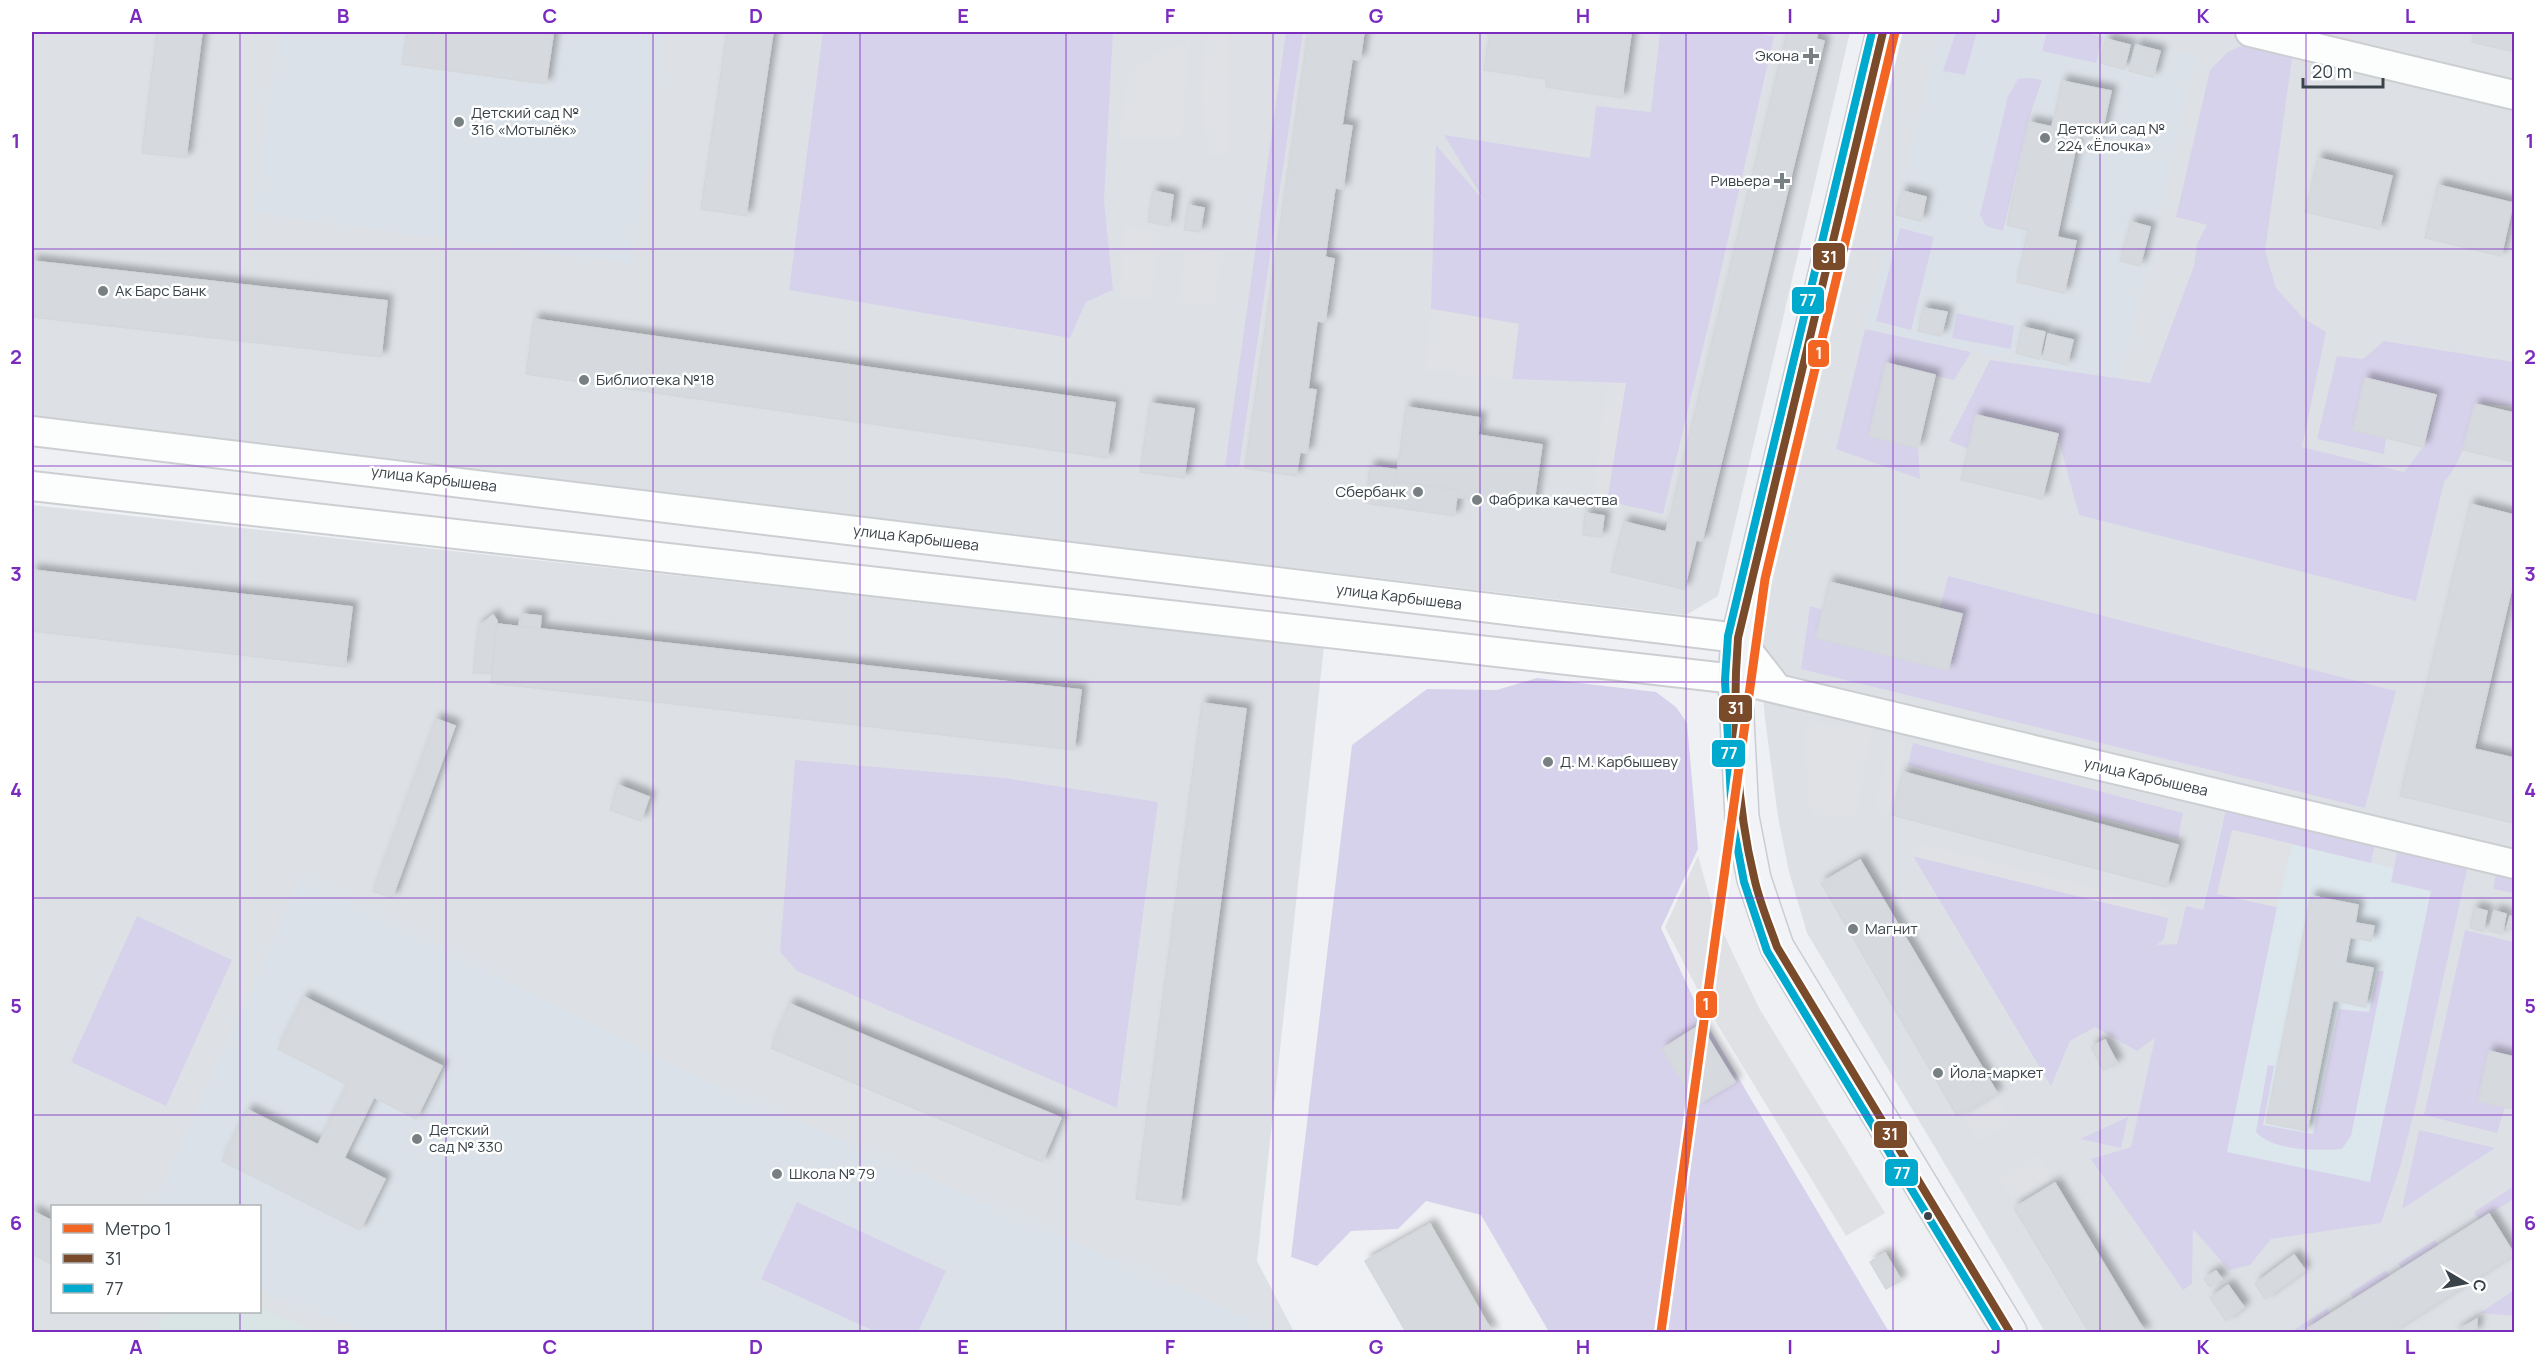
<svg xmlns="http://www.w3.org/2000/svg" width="2546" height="1364" font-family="Manrope,sans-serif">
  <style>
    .residential { fill: #dde1e6; fill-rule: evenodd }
    .commercial { fill: #dce6ed }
    .education { fill: #dbe1e8 }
    .medical { fill: #d9e4e5 }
    .green { fill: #d7d2eb }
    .parking { fill: #dfe1e5 }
    .building { fill: #d6d9dd; stroke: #d4d8db; stroke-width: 1.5; filter: url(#shadow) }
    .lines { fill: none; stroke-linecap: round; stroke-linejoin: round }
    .street-casing { stroke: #ccced1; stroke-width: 32 }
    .secondary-casing { stroke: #c9ced4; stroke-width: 36 }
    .street { stroke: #fcfdfd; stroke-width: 28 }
    .secondary { stroke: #f1f3f7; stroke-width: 33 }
    .bus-1-casing { stroke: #fff; stroke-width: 12 }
    .bus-2-casing { stroke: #fff; stroke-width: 12 }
    .bus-1 { stroke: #7a4b2a; stroke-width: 8 }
    .bus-2 { stroke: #00a9ce; stroke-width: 8 }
    .metro-1-casing { stroke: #fff; stroke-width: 14 }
    .metro-1 { stroke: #f26522; stroke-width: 9 }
    .grid { fill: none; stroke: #7b2cbf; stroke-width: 1.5; stroke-opacity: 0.55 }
    .poi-dot { fill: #798084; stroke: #fff; stroke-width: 2 }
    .bus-dot { fill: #3a4349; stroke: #fff; stroke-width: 2 }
    .labels { text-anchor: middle; stroke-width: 5; stroke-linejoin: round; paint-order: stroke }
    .poi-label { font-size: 15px; fill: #3a4349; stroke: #fff; text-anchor: start }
    .street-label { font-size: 15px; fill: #3a4349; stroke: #fff }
    .line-badge { stroke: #fff; stroke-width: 2 }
    .badge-label { font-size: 16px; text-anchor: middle; font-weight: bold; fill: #fff }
    .neatline { fill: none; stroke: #7b2cbf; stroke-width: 2 }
    .grid-label { font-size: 20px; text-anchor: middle; font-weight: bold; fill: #7b2cbf }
  </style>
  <defs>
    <filter id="shadow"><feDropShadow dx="5.5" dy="-5.5" stdDeviation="3" flood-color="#0004"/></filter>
  </defs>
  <rect width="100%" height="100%" fill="#eef0f3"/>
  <g class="residential">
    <path d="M 32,32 L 1850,32 L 1718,596 L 1686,615 L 32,417 Z"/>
    <path d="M 1903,32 L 2514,32 L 2514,1332 L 2045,1332 L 1807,933 L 1789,872 L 1778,817 L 1765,719 L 1759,637 Z"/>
    <path d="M 32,505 L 1324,646 L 1257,1261 L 1294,1332 L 32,1332 ZM 52,1206 L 260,1206 L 260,1312 L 52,1312 Z"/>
  </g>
  <path class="commercial" d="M 2221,827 L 2446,881 L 2380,1194 L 2148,1149 Z"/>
  <g class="education">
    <path d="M 278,32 L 664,32 L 633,264 L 254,213 Z"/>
    <path d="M 1940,32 L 2107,32 L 2196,56 L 2120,383 L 1865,329 Z"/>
    <path d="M 302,875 L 685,1071 L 1280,1332 L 365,1332 L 260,1290 L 260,1206 L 153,1206 Z"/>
  </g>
  <path class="medical" d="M 260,1308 L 318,1332 L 155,1332 L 165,1312 L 260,1312 Z"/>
  <g class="green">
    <path d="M 823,32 L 1113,32 L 1104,200 L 1113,290 L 1086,302 L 1070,338 L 789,290 Z"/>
    <path d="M 1286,32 L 1303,32 L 1239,467 L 1225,466 Z"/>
    <path d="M 1660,32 L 1743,32 L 1774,36 L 1711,314 L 1663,514 L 1607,501 L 1625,383 L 1512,379 L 1518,324 L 1431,309 L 1436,145 L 1485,202 L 1444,135 L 1590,158 L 1596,106 L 1651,112 Z"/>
    <path d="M 1956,32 L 1977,32 L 1965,75 L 1943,71 Z"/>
    <path d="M 2047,32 L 2082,32 L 2103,37 L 2096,63 L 2042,51 Z"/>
    <path d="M 2247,43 L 2293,52 L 2265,251 L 2276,288 L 2303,318 L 2326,332 L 2302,447 L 2404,472 L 2423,447 L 2435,395 L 2366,378 L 2353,430 L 2386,438 L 2384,454 L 2317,439 L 2337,356 L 2363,359 L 2384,341 L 2514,362 L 2514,406 L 2475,404 C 2468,432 2464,460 2444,482 L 2416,601 L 2079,515 L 2057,434 L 1976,415 L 1968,449 L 1949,441 L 1990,360 L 2150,383 L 2194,266 L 2197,244 L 2207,225 L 2176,217 L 2210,70 L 2228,52 Z"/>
    <path d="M 2028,78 L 2042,80 L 2030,115 L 2003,231 L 1986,226 L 1980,215 L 2008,96 L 2018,79 Z"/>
    <path d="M 1900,228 L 1934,237 L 1911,330 L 1876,321 Z"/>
    <path d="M 1957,313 L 2014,326 L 2011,349 L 1952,338 Z"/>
    <path d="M 1865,329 L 1971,352 L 1954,380 L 1886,364 L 1869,436 L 1918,448 L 1920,479 L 1836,449 Z"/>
    <path d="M 1948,576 L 2396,691 L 2365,808 L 1801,669 L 1810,606 L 1823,610 L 1816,638 L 1948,670 L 1961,614 L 1940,608 Z"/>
    <path d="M 1537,678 L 1656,692 L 1676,707 L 1687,723 L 1698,849 L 1661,928 L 1700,1013 L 1889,1332 L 1549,1332 L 1481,1215 L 1426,1201 L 1398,1229 L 1351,1231 L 1317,1266 L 1291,1257 L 1352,745 L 1427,689 L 1497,690 Z"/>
    <path d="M 1913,743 L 2183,813 L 2178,839 L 1908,765 Z"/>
    <path d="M 795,760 L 1005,778 L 1158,802 L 1117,1108 L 797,971 L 780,952 Z"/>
    <path d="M 2227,805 L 2375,842 L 2371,863 L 2233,830 L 2218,894 L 2277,907 L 2227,1152 L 2370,1182 L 2431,891 L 2391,882 L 2398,847 L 2468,865 L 2416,1104 L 2401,1164 L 2381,1223 L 2271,1239 L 2250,1265 L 2229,1270 L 2193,1229 L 2192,1284 L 2183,1290 L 2091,1159 L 2131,1147 L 2155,1038 L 2137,1051 L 2095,1027 L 2070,1041 L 2051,1086 L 1913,856 L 2168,918 L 2164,939 L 2152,949 L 2158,945 L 2177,944 L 2186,906 L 2203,910 Z"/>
    <path d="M 2498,863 L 2514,867 L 2514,893 L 2493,889 Z"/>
    <path d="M 137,916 L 232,960 L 166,1106 L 71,1062 Z"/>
    <path d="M 2465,930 L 2514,942 L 2514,1057 L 2489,1051 L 2478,1100 L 2505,1107 L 2497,1133 L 2424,1115 Z"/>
    <path d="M 2378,971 L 2384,971 L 2351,1136 L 2342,1149 C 2318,1151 2272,1151 2256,1132 L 2268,1065 L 2274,1066 L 2263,1125 L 2313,1134 L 2339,1009 L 2369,1012 Z"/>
    <path d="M 2128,1117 L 2121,1148 L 2080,1139 Z"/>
    <path d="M 2419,1130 L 2495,1148 L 2402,1209 Z"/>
    <path d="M 2514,1186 L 2514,1199 L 2479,1220 L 2474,1212 Z"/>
    <path d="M 797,1202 L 946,1271 L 918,1332 L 876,1332 L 761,1279 Z"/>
    <path d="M 2435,1240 L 2439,1246 L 2402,1269 L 2398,1263 Z"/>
    <path d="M 2386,1270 L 2390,1277 L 2354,1300 L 2350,1293 Z"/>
    <path d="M 2514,1290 L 2514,1316 L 2480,1313 Z"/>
    <path d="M 2327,1308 L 2330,1314 L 2302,1332 L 2291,1332 Z"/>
  </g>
  <g class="parking">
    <path d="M 1206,32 L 1229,32 L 1228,153 L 1209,157 L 1203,118 L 1202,86 Z"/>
    <path d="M 1190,40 L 1181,140 L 1120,140 L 1128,73 L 1158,52 Z"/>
    <path d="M 1124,225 L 1162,232 L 1150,302 L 1121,299 Z"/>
    <path d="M 1186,247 L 1224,253 L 1214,303 L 1177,304 Z"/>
    <path d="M 1431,309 L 1519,324 L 1512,379 L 1426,371 Z"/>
    <path d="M 1607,383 L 1626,383 L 1607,501 L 1592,501 Z"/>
    <path d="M 1802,721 L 1872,727 L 1857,815 L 1811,815 Z"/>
    <path d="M 1891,739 L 1906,741 L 1887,815 L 1874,814 Z"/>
    <path d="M 2232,830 L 2292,844 L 2277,907 L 2217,894 Z"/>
    <path d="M 1916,842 L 2169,907 L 2168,918 L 1913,856 Z"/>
    <path d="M 1698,856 L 1715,916 L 1759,1008 L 1885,1213 L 1846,1236 L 1708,1009 L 1665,927 Z"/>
    <path d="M 1998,1097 L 2013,1120 L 1979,1143 L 1964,1120 Z"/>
    <path d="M 2038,1155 L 2051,1179 L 2013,1201 L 1999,1178 Z"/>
  </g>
  <g class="building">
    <path d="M 157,32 L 202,32 L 186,158 L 142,153 Z"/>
    <path d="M 407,32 L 526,32 L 553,35 L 546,84 L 402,64 Z"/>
    <path d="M 727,32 L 773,32 L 746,216 L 701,209 Z"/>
    <path d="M 1308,32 L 1364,32 L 1360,60 L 1352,59 L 1342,125 L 1352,126 L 1347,159 L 1343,189 L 1335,188 L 1325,257 L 1334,259 L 1325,322 L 1317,321 L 1308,389 L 1316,390 L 1307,453 L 1300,452 L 1296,476 L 1245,468 Z"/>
    <path d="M 1490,32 L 1613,32 L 1631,34 L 1622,98 L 1546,87 L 1546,79 L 1484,70 Z"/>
    <path d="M 1785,32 L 1818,32 L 1816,39 L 1824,41 L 1702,541 L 1696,540 L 1684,589 L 1611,572 L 1624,522 L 1666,532 L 1787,32 Z"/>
    <path d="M 2474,32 L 2514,32 L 2514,52 L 2472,42 Z"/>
    <path d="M 2106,39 L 2130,45 L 2124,69 L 2100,63 Z"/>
    <path d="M 2136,45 L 2160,51 L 2153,77 L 2129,71 Z"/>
    <path d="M 2062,81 L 2111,91 L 2100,141 L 2078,136 L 2057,237 L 2076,241 L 2064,293 L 2017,282 L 2028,230 L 2007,225 L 2029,122 L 2052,127 Z"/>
    <path d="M 2318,158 L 2392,176 L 2379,229 L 2305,212 Z"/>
    <path d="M 2438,185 L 2513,203 L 2501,256 L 2425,238 Z"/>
    <path d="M 1153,191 L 1173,195 L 1169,226 L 1148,222 Z"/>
    <path d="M 1902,191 L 1926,197 L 1921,221 L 1896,215 Z"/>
    <path d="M 1188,205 L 1204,208 L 1200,232 L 1184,230 Z"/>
    <path d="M 2131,222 L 2150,227 L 2140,266 L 2120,261 Z"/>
    <path d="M 32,261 L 387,301 L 381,357 L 32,317 Z"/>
    <path d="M 1923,308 L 1947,312 L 1941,336 L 1918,331 Z"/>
    <path d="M 534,319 L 1115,403 L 1107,458 L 526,374 Z"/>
    <path d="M 2022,327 L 2045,332 L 2039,359 L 2016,353 Z"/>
    <path d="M 2048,334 L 2073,340 L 2067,365 L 2043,359 Z"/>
    <path d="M 1886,363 L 1935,375 L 1918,448 L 1869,436 Z"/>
    <path d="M 2365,378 L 2436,395 L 2423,447 L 2353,430 Z"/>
    <path d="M 1150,403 L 1194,409 L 1184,478 L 1140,472 Z"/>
    <path d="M 2475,404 L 2514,413 L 2514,462 L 2463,450 Z"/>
    <path d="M 1406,407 L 1480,418 L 1478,435 L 1542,445 L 1533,508 L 1457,497 L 1458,490 L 1396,481 Z"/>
    <path d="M 1976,415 L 2058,434 L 2042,499 L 1961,480 Z"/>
    <path d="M 1370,466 L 1397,470 L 1396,481 L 1458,490 L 1454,516 L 1365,503 Z"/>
    <path d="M 2470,504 L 2514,515 L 2514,578 L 2474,749 L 2514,758 L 2514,823 L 2400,796 Z"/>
    <path d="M 1585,513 L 1604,516 L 1601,537 L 1583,535 Z"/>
    <path d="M 32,570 L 352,607 L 345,667 L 32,631 Z"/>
    <path d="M 1829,582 L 1962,614 L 1948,670 L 1816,638 Z"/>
    <path d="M 521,614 L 541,616 L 540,628 L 519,625 Z"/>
    <path d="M 493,615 L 497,621 L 491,673 L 473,673 L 478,627 Z"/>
    <path d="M 497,624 L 1081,690 L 1074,750 L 491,683 Z"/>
    <path d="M 1202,703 L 1246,709 L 1180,1205 L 1136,1199 Z"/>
    <path d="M 436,719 L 455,726 L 392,898 L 373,891 Z"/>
    <path d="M 1903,772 L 2178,845 L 2166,887 L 1892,815 Z"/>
    <path d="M 618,785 L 649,797 L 641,821 L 610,810 Z"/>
    <path d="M 1860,860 L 1997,1093 L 1957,1116 L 1821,883 Z"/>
    <path d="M 2311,896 L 2358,905 L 2355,923 L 2374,926 L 2371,941 L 2350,937 L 2345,963 L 2373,968 L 2365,1007 L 2333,1000 L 2307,1131 L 2266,1123 Z"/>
    <path d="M 2474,908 L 2487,911 L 2483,931 L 2470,928 Z"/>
    <path d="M 2494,911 L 2506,914 L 2502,934 L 2489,931 Z"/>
    <path d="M 2510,916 L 2514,917 L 2514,930 L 2507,928 Z"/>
    <path d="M 304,997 L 442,1066 L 416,1119 L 374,1097 L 344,1158 L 385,1179 L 360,1230 L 222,1161 L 248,1110 L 318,1145 L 348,1085 L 278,1049 Z"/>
    <path d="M 790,1004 L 1061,1118 L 1042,1162 L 771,1048 Z"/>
    <path d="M 1700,1025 L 1735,1082 L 1697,1105 L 1662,1049 Z"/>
    <path d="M 2105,1040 L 2117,1063 L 2103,1070 L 2091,1047 Z"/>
    <path d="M 2489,1051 L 2514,1057 L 2514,1109 L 2478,1101 Z"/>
    <path d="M 2055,1183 L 2073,1213 L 2145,1332 L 2089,1332 L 2014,1208 Z"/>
    <path d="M 32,1211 L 52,1221 L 52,1264 L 32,1254 Z"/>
    <path d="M 2489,1214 L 2514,1254 L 2391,1332 L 2302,1332 Z"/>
    <path d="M 1430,1224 L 1492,1332 L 1406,1332 L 1365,1261 Z"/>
    <path d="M 1885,1253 L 1901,1280 L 1886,1289 L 1870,1262 Z"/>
    <path d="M 2294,1255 L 2305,1270 L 2265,1299 L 2255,1284 Z"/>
    <path d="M 2216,1271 L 2222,1279 L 2210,1287 L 2204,1279 Z"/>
    <path d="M 2228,1285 L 2244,1307 L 2226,1321 L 2210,1298 Z"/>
    <path d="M 2477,1319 L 2476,1332 L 2455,1332 Z"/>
  </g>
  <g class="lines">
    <defs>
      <g id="street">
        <path d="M 2250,32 L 2514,95"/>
        <path d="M 32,431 L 1738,638 L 1777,688"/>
        <path d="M 32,486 L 1735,679 L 2514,864"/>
      </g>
      <path id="secondary" d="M 1883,32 L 1738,638 L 1735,679 L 1742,817 L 1754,879 L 1777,947 L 2010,1332"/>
    </defs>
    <use href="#street" class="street-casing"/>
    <use href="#secondary" class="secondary-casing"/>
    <use href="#street" class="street"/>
    <use href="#secondary" class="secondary"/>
    <defs>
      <path id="bus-1" d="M 1883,32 L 1738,638 C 1732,714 1736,803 1754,877 C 1759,901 1769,924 1777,947 L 2010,1332"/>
      <path id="bus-2" d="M 1872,32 L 1728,636 L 1725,680 L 1732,819 L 1744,882 L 1767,951 L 1998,1332"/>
    </defs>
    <use href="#bus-1" class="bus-1-casing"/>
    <use href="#bus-2" class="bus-2-casing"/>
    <use href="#bus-1" class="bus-1"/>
    <use href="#bus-2" class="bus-2"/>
    <defs>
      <path id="metro-1" d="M 1661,1332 L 1765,579 L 1895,32"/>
    </defs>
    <use href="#metro-1" class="metro-1-casing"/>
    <use href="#metro-1" class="metro-1"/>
  </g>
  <path class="grid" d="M 240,32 L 240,1206M 446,32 L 446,1332M 653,32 L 653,1332M 860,32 L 860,1332M 1066,32 L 1066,1332M 1273,32 L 1273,1332M 1480,32 L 1480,1332M 1686,32 L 1686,1332M 1893,32 L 1893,1332M 2100,32 L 2100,1332M 2306,32 L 2306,1332M 32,249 L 2514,249M 32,466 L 2514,466M 32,682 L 2514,682M 32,898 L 2514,898M 32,1115 L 2514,1115M 240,1312 L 240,1332"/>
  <g class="poi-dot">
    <path d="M1808 47h6v6h6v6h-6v6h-6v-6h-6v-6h6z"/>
    <circle cx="459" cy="122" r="6"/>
    <circle cx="2045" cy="138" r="6"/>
    <path d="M1779 172h6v6h6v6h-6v6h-6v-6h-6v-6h6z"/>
    <circle cx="103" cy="291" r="6"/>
    <circle cx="584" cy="380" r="6"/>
    <circle cx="1418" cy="492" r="6"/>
    <circle cx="1477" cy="500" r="6"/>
    <circle cx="1548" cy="762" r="6"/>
    <circle cx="1853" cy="929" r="6"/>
    <circle cx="1938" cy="1073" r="6"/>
    <circle cx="417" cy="1139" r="6"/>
    <circle cx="777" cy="1174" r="6"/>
  </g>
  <circle class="bus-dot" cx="1928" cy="1216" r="5"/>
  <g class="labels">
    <g class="poi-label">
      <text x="1799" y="61" text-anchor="end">Экона</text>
      <text x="471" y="118">Детский сад №<tspan x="471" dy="17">316 «Мотылёк»</tspan></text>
      <text x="2057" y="134">Детский сад №<tspan x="2057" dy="17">224 «Ёлочка»</tspan></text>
      <text x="1770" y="186" text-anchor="end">Ривьера</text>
      <text x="115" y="296">Ак Барс Банк</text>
      <text x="596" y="385">Библиотека №18</text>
      <text x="1406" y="497" text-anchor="end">Сбербанк</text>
      <text x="1489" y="505">Фабрика качества</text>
      <text x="1560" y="767">Д. М. Карбышеву</text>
      <text x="1865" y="934">Магнит</text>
      <text x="1950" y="1078">Йола-маркет</text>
      <text x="429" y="1135">Детский<tspan x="429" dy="17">сад № 330</tspan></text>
      <text x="789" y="1179">Школа № 79</text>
    </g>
    <g class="street-label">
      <text transform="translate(434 479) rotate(7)" y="5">улица Карбышева</text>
      <text transform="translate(916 538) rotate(7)" y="5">улица Карбышева</text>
      <text transform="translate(1399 597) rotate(7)" y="5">улица Карбышева</text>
      <text transform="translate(2146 777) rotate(13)" y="5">улица Карбышева</text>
    </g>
  </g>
  <g class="line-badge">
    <rect x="1812" y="242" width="34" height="29" rx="6" fill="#7a4b2a"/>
    <rect x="1791" y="286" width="34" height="29" rx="6" fill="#00a9ce"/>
    <rect x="1807" y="339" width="23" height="29" rx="6" fill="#f26522"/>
    <rect x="1718" y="694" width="35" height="29" rx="6" fill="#7a4b2a"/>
    <rect x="1711" y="739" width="35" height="29" rx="6" fill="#00a9ce"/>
    <rect x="1695" y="990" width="23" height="29" rx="6" fill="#f26522"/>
    <rect x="1873" y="1120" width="35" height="29" rx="6" fill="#7a4b2a"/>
    <rect x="1884" y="1158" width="35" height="29" rx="6" fill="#00a9ce"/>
  </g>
  <g class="badge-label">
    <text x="1829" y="263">31</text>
    <text x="1808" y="306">77</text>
    <text x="1819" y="359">1</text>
    <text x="1736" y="714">31</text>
    <text x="1729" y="759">77</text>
    <text x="1706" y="1010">1</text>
    <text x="1890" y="1140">31</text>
    <text x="1902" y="1179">77</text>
  </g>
  <rect width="2546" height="1364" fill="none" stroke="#ffffff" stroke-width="66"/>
  <rect x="51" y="1205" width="210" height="108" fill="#ffffff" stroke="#b0b4b6" stroke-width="1.5"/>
  <rect x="63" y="1224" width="30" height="9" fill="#f26522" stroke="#b0b4b6" stroke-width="1.5"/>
  <text x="105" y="1235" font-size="18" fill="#3a4349">Метро 1</text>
  <rect x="63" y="1254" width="30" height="9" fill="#7a4b2a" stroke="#b0b4b6" stroke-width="1.5"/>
  <text x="105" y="1265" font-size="18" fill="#3a4349">31</text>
  <rect x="63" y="1284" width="30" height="9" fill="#00a9ce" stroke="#b0b4b6" stroke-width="1.5"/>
  <text x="105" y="1295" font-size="18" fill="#3a4349">77</text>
  <g transform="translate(2465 1283) rotate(100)" stroke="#ffffff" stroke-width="4.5" paint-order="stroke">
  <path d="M0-4.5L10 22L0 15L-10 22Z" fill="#3a4349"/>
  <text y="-9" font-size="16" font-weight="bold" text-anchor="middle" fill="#3a4349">С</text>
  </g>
  <path d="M2303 78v9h80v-9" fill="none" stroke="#3a4349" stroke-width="3"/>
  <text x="2312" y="78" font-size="18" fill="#3a4349" stroke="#ffffff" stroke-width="4.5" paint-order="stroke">20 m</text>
  <rect x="33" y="33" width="2480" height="1298" class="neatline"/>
  <g class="grid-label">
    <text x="136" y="23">A</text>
    <text x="343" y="23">B</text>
    <text x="550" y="23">C</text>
    <text x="756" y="23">D</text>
    <text x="963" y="23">E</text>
    <text x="1170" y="23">F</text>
    <text x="1376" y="23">G</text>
    <text x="1583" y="23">H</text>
    <text x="1790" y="23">I</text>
    <text x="1996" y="23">J</text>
    <text x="2203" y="23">K</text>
    <text x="2410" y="23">L</text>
    <text x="16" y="148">1</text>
    <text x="2530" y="148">1</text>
    <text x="16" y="364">2</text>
    <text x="2530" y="364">2</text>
    <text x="16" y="581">3</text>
    <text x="2530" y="581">3</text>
    <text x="16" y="797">4</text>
    <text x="2530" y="797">4</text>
    <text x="16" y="1013">5</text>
    <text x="2530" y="1013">5</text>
    <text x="16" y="1230">6</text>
    <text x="2530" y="1230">6</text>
    <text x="136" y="1354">A</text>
    <text x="343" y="1354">B</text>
    <text x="550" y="1354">C</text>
    <text x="756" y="1354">D</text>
    <text x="963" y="1354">E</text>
    <text x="1170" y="1354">F</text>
    <text x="1376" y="1354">G</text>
    <text x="1583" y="1354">H</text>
    <text x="1790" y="1354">I</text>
    <text x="1996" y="1354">J</text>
    <text x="2203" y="1354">K</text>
    <text x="2410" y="1354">L</text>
  </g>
</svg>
